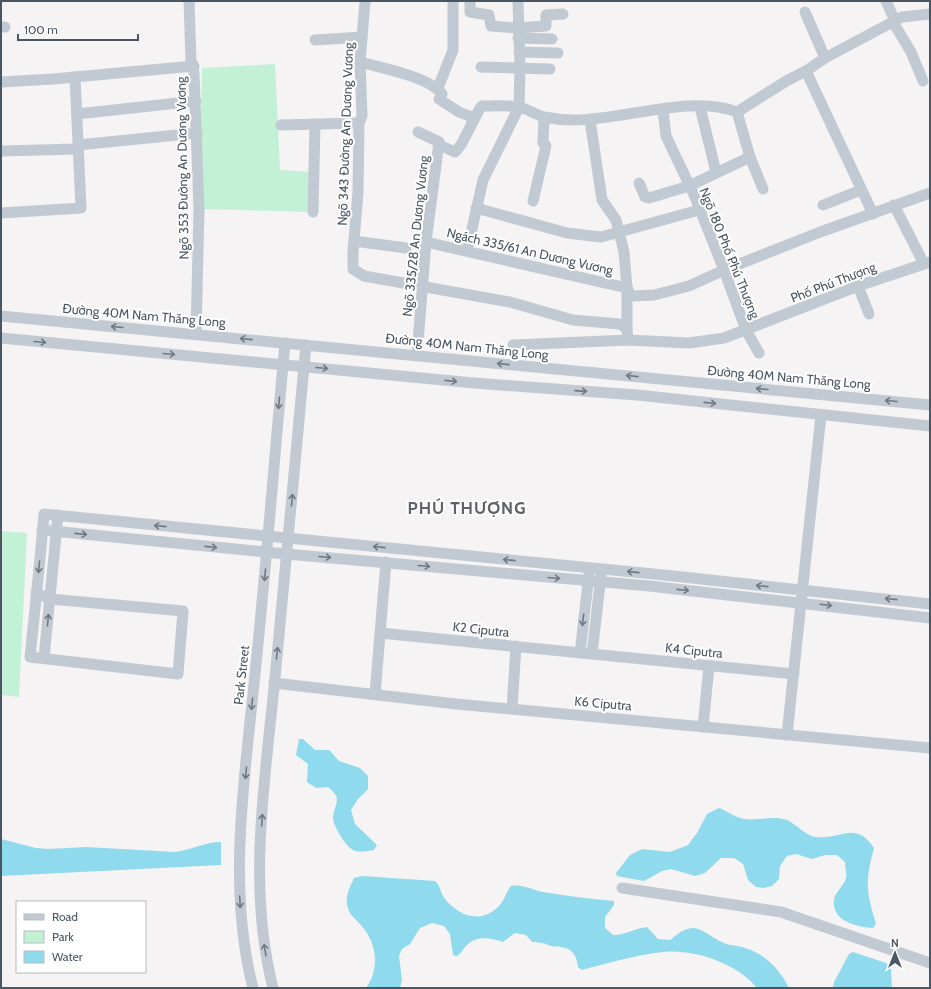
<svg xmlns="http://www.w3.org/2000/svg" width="931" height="989" font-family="Cabin,sans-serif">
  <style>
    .green { fill: #c3f1d5 }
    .water { fill: #90daee }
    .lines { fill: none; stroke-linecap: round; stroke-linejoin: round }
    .minor { stroke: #c1cad2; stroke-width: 11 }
    .oneway { stroke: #6e7983 }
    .labels { text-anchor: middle; stroke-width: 4; stroke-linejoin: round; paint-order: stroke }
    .street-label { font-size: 13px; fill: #4a5661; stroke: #fff }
    .district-label { font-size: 17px; font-weight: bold; letter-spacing: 1px; fill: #5f6368; stroke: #fff }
  </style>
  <rect width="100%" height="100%" fill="#f5f3f3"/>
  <g class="green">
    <path d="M 275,64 L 280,170 L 314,172 L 313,212 L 199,209 L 202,68 Z"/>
    <path d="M 1,531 L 27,533 L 19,697 L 1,695 Z"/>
  </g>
  <g class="water">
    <path d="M 299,739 L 303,739 L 315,750 L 329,750 L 339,761 L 360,768 L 368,776 L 368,789 L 358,799 L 351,810 L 355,824 L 377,845 L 374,850 C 368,851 359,853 353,850 C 346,847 332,824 333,817 C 335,802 343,799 328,787 L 316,788 L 307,782 L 308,764 L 296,755 Z"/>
    <path d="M 719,808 C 727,811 736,818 744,819 C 759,821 773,815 787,820 C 796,824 806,836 816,837 C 842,840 855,820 874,848 C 865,882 866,891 876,924 L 873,928 C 857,927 831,921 834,900 C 835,892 844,886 846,878 C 847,874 845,867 845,862 L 837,855 L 825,855 L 812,859 L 796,854 L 787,856 L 780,866 L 779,879 L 772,886 L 763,888 L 756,887 L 748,880 L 743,864 L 734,858 L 721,858 L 705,873 L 695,876 L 671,869 L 662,871 L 644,881 L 617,876 L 616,873 L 630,855 L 642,849 L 670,852 L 688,845 L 697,833 L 707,814 Z"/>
    <path d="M 1,839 L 36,848 L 48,849 L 86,847 L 175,852 C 191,850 205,842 221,842 L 221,865 L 1,876 Z"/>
    <path d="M 362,876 L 435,881 C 441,886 440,893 445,899 C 459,916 480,924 498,907 C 504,902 506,892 511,886 C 522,884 532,890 543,892 C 567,896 590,899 614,901 L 614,905 L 605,917 L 605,928 L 613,935 C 626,935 635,928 647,927 L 658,939 L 670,940 C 697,917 699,932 724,943 C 730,946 738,945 745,948 C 765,954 780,969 789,988 L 757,988 C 736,963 695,949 663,952 C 636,955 608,963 582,970 L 578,967 C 577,956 572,948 561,947 C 558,946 554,947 551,946 C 543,943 540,942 532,942 L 526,935 L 515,933 L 503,942 C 490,938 476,935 466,946 C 463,950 461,953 457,956 L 453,955 L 450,934 L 444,926 L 432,923 L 420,928 L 410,944 L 402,949 L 399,956 L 402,980 L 400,988 L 366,988 C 380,969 377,943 361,925 C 356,919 350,916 348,908 C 344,898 350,887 354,878 Z"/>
    <path d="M 853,952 L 886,963 L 891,969 L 892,988 L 833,988 L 834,982 L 849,954 Z"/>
  </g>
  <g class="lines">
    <g class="minor">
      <path d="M 189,1 L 191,60 L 194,73 L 199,209 L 196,334"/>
      <path d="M 365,1 L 360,62 L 362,116 L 359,123 L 358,192 L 353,252 L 353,269 L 364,276 L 510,302 L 573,320 L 620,324 L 627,329 L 628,340"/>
      <path d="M 470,1 L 470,12 L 489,15 L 491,26 L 517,28 L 546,26 L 546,15 L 563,14"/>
      <path d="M 886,1 L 895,21"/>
      <path d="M 805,12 L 825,58"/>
      <path d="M 893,22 L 911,52 L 923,81"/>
      <path d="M 1,27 L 5,27"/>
      <path d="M 518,38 L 552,39"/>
      <path d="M 315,40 L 362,37"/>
      <path d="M 519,52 L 558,53"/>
      <path d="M 360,62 C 382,68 430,77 442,94 L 439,99 L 459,112 L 474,118"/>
      <path d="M 481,67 L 550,69"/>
      <path d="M 806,71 L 873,214"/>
      <path d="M 1,82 L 53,79 L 194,66"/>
      <path d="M 438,88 L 453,50 L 453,1"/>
      <path d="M 700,107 L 716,172"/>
      <path d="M 663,110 L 666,136 L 695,197 L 724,270 L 746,330 L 759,353"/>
      <path d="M 737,112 L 750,157 L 763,189"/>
      <path d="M 77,114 L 196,101"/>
      <path d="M 590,120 L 602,200 L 616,220 L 624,252 L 627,288 L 627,329"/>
      <path d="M 281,125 L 359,123"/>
      <path d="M 78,145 L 197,133"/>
      <path d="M 439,145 L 455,152 L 461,145 L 480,108 L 482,106 C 494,106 508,105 519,107 C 528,109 536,115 544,117 C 554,119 565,120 574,120 C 623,120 693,94 737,112 L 788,80 L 806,71 L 825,58 L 902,17 L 930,14"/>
      <path d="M 1,151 L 78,149"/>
      <path d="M 639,183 L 645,197 L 649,198 L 689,186 L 750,157"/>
      <path d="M 533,201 L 546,146 L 543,143 L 544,117"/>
      <path d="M 823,205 L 861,190"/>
      <path d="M 894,205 L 924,264"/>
      <path d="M 476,208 L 567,233 L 601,237 L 699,210"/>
      <path d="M 313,212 L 315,124"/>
      <path d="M 1,213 L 81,208 L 75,77"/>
      <path d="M 354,241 L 406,248"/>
      <path d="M 426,242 L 627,288"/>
      <path d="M 467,251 L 483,180 L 519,107 L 520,67 L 518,1"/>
      <path d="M 858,286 L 869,314"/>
      <path d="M 627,288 L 631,296 L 654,295 L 689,286 L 724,270 L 823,231 L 930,193"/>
      <path d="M 1,316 L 930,405"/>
      <path d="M 1,338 L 474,383 L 637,395 L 930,426"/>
      <path d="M 513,345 L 628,340 L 689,343 L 724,338 L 858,286 L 930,262"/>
      <path d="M 417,355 L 426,242 L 439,142 L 418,132"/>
      <path d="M 42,530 L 286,554 L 649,586 L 930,618"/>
      <path d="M 36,593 L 50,599 L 183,611 L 178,674 L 30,657 C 35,609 40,562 44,514 L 664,575 L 930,604"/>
      <path d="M 380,633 L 794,674"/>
      <path d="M 580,653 L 589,574"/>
      <path d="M 592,654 L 601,575"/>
      <path d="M 44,658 L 58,515"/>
      <path d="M 274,683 L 456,704 L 930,748"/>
      <path d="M 375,694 L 386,562"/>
      <path d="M 512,709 L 516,646"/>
      <path d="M 703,727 L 709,666"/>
      <path d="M 787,735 L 821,415"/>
      <path d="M 622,888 L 781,912 L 930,963"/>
      <path d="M 253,988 C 226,882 246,771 256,664 C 267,557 275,450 285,343"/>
      <path d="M 273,988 C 247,886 265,781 275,678 C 285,567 296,456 306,345"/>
    </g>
  </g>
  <defs><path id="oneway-shaft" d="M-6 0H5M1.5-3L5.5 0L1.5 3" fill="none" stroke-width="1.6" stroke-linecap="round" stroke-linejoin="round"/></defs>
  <g class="oneway">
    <use href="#oneway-shaft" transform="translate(117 327) rotate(-175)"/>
    <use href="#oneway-shaft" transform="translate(246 339) rotate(-174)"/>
    <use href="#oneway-shaft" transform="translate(40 342) rotate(5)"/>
    <use href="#oneway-shaft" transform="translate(169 354) rotate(5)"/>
    <use href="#oneway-shaft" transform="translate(503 364) rotate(-174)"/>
    <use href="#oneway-shaft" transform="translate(322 368) rotate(5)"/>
    <use href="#oneway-shaft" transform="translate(632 376) rotate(-174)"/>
    <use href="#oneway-shaft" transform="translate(451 381) rotate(6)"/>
    <use href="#oneway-shaft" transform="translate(762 389) rotate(-175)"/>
    <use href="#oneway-shaft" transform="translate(581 391) rotate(4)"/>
    <use href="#oneway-shaft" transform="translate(891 401) rotate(-175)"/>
    <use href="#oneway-shaft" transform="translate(279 403) rotate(95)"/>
    <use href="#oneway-shaft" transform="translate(710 403) rotate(6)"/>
    <use href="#oneway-shaft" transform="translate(292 500) rotate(-85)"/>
    <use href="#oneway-shaft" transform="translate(160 526) rotate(-174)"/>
    <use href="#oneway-shaft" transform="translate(81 534) rotate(6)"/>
    <use href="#oneway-shaft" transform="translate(211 547) rotate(6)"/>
    <use href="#oneway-shaft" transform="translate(379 547) rotate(-174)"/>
    <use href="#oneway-shaft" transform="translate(325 557) rotate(5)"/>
    <use href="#oneway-shaft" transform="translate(509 560) rotate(-174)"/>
    <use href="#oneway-shaft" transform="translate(424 566) rotate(5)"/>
    <use href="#oneway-shaft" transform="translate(39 567) rotate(95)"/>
    <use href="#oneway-shaft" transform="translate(633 572) rotate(-174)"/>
    <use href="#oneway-shaft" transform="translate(265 575) rotate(95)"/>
    <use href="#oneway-shaft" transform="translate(554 578) rotate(5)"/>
    <use href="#oneway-shaft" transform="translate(762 586) rotate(-174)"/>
    <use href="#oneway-shaft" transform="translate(683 590) rotate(6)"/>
    <use href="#oneway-shaft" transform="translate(891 599) rotate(-174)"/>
    <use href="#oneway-shaft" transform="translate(826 605) rotate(7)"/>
    <use href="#oneway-shaft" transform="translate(48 620) rotate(-85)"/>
    <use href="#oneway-shaft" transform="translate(583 620) rotate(97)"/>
    <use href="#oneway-shaft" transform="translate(277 653) rotate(-84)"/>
    <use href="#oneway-shaft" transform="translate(252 704) rotate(96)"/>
    <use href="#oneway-shaft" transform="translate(246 773) rotate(95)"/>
    <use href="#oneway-shaft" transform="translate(262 820) rotate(-86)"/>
    <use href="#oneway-shaft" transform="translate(240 902) rotate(87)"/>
    <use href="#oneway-shaft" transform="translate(265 950) rotate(-99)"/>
  </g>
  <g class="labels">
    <g class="street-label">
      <text transform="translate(345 134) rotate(-88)" y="5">Ngõ 343 Đường An Dương Vương</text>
      <text transform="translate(182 168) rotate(-91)" y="5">Ngõ 353 Đường An Dương Vương</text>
      <text transform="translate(415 236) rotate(-84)" y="5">Ngõ 335/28 An Dương Vương</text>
      <text transform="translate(530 251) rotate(13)" y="5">Ngách 335/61 An Dương Vương</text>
      <text transform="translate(730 253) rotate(68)" y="5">Ngõ 180 Phố Phú Thượng</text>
      <text transform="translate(833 282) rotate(-21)" y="5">Phố Phú Thượng</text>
      <text transform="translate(144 315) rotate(5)" y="5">Đường 40M Nam Thăng Long</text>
      <text transform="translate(467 346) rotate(6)" y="5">Đường 40M Nam Thăng Long</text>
      <text transform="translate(789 377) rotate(5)" y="5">Đường 40M Nam Thăng Long</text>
      <text transform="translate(481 629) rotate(6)" y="5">K2 Ciputra</text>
      <text transform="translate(694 650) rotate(6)" y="5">K4 Ciputra</text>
      <text transform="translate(241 675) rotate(-84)" y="5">Park Street</text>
      <text transform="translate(603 703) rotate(5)" y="5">K6 Ciputra</text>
    </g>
    <g class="district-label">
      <text x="467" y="514">PHÚ THƯỢNG</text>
    </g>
  </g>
  <rect width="931" height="989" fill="none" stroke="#4a5661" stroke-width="4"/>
  <rect x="16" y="901" width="130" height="72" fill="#ffffff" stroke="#b7bbc0"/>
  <rect x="24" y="914" width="20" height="6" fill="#c1cad2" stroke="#b7bbc0"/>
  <text x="52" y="921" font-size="12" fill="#4a5661">Road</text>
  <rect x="24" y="931" width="20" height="12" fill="#c3f1d5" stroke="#b7bbc0"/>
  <text x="52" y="941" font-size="12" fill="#4a5661">Park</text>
  <rect x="24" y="951" width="20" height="12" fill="#90daee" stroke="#b7bbc0"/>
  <text x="52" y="961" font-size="12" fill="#4a5661">Water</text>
  <g transform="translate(895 953)" stroke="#ffffff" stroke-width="3" paint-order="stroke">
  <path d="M0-3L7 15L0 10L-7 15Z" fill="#4a5661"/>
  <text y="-6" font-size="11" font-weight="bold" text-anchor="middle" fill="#4a5661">N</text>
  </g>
  <path d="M18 34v6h120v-6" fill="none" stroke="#4a5661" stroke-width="2"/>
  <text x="24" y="34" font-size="12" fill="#4a5661" stroke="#ffffff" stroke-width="3" paint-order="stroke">100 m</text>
</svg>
